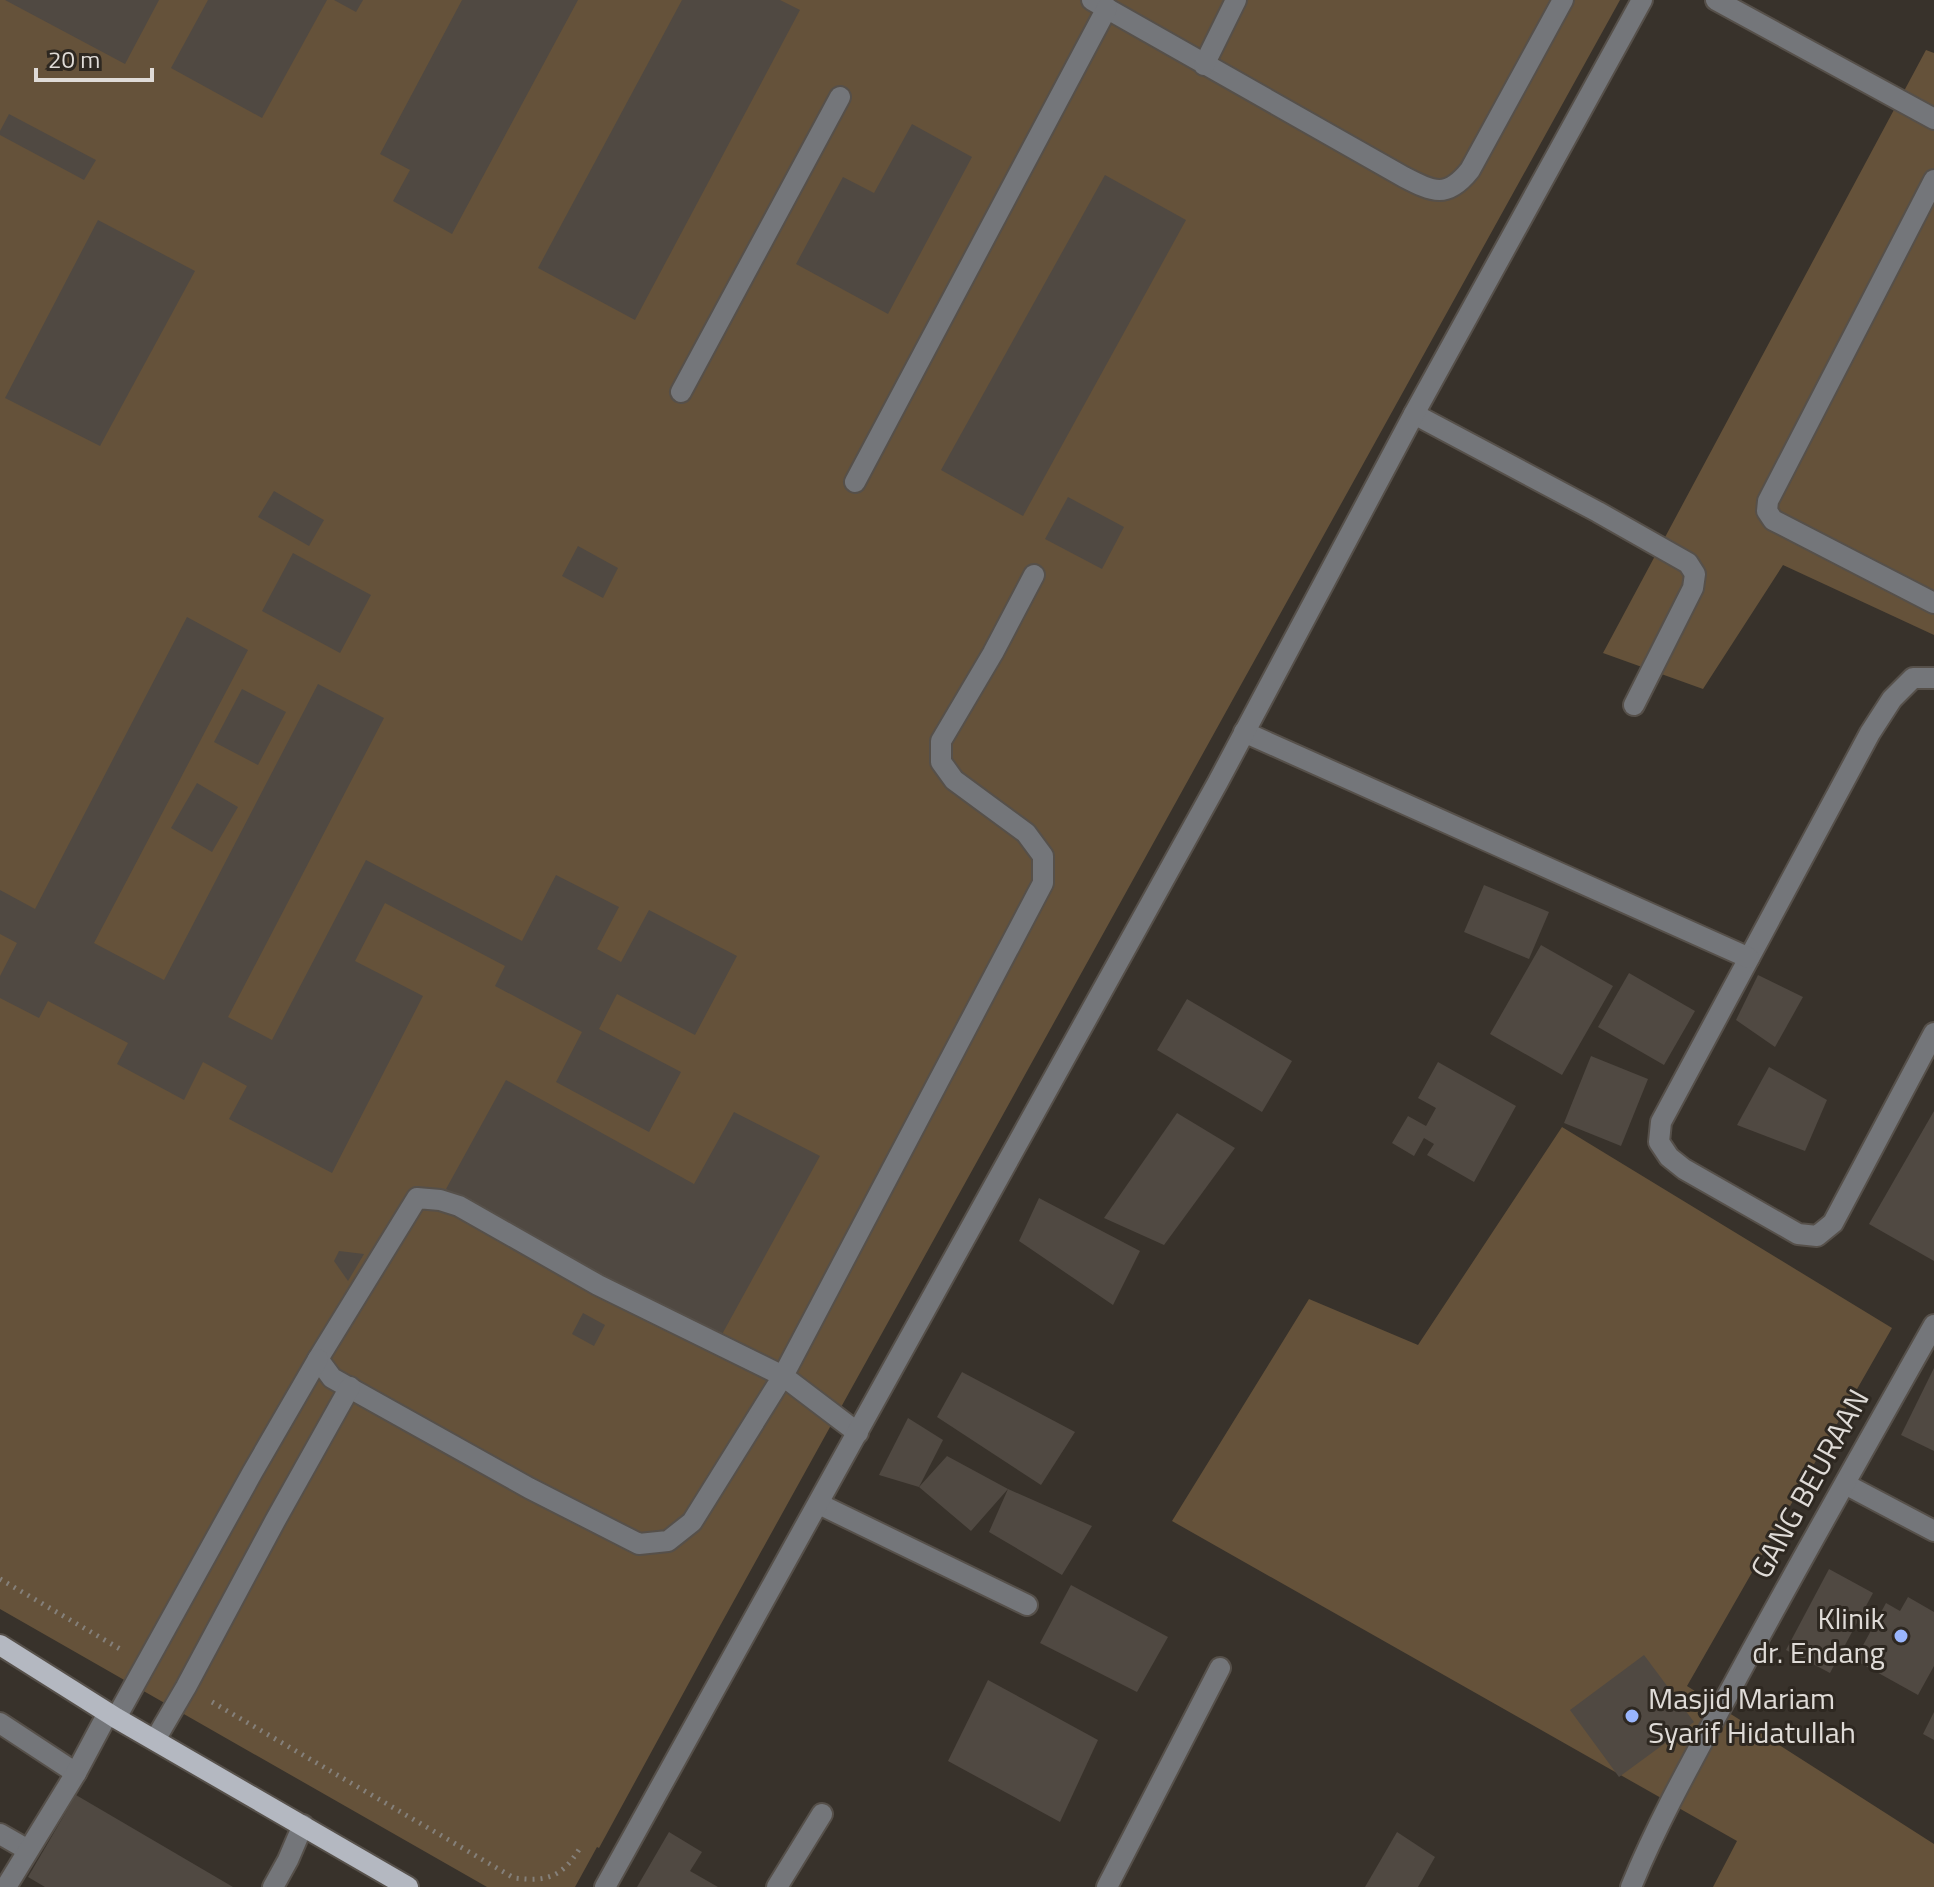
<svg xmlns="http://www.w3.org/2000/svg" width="1934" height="1887" font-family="'Titillium Web',sans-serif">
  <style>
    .green { fill: #65523a }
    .building { fill: #504942 }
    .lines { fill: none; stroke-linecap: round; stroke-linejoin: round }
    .minor-casing { stroke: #56504a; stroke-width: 24 }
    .major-casing { stroke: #56504a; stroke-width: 24 }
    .path { stroke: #85807a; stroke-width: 5; stroke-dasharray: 2 6; stroke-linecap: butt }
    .minor { stroke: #74767a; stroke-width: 20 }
    .major { stroke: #b4b8c1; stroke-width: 20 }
    .poi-dot { fill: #99b5fd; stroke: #2e2821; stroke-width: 3 }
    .labels { text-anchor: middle; stroke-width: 6; stroke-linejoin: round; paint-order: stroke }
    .street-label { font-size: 30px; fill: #dfdbd7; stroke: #2e2821 }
    .poi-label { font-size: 30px; fill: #dfdbd7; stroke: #2e2821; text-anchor: end }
  </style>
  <rect width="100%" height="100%" fill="#38322b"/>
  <g class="green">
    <path d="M 0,0 L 1620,0 L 721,1624 L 599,1848 L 597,1847 L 575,1887 L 487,1887 L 0,1609 Z"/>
    <path d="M 1926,50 L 1934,53 L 1934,635 L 1783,565 L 1703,689 L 1603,653 Z"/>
    <path d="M 1562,1127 L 1892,1328 L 1687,1686 L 1934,1844 L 1934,1887 L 1713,1887 L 1737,1841 L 1172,1521 L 1309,1299 L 1418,1345 Z"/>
  </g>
  <g class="building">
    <path d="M 5,0 L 159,0 L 125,64 Z"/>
    <path d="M 208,0 L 327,0 L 262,118 L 171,68 Z"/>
    <path d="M 334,0 L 363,0 L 356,12 Z"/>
    <path d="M 462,0 L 578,0 L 452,234 L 393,201 L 410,170 L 380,154 Z"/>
    <path d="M 682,0 L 780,0 L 800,10 L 635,320 L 538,268 Z"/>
    <path d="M 9,114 L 96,160 L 84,180 L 0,135 L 0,131 Z"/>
    <path d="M 912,124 L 972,157 L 888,314 L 796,264 L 843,177 L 874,193 Z"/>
    <path d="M 1105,175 L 1186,220 L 1023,516 L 941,470 Z"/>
    <path d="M 98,220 L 195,271 L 100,446 L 5,398 Z"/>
    <path d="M 274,491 L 324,520 L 309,546 L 258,517 Z"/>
    <path d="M 1068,497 L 1124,527 L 1102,569 L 1045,539 Z"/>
    <path d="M 578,546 L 618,568 L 603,598 L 562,576 Z"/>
    <path d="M 293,553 L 371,595 L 340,653 L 262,611 Z"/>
    <path d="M 187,617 L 248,650 L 94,943 L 164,980 L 318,684 L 384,718 L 228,1017 L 272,1040 L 366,860 L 522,941 L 556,875 L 619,907 L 597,949 L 621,962 L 649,910 L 737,956 L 695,1035 L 617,994 L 599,1029 L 681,1072 L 649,1132 L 556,1082 L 582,1032 L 495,986 L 505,966 L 385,903 L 355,961 L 423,996 L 332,1173 L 229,1119 L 247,1086 L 203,1062 L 184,1100 L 117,1064 L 128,1043 L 48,1001 L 39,1018 L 0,998 L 0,976 L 17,943 L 0,934 L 0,890 L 35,909 Z"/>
    <path d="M 242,689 L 286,712 L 258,765 L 214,742 Z"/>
    <path d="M 197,783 L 238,807 L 212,852 L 171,828 Z"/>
    <path d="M 1484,885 L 1549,912 L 1529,959 L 1464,932 Z"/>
    <path d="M 1541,945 L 1613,986 L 1562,1075 L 1490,1034 Z"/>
    <path d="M 1629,973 L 1695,1011 L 1664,1065 L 1598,1027 Z"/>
    <path d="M 1758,975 L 1803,997 L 1775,1047 L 1736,1020 Z"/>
    <path d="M 1187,999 L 1292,1061 L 1262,1112 L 1157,1050 Z"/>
    <path d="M 1591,1056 L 1648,1079 L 1621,1146 L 1564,1123 Z"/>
    <path d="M 1438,1062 L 1516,1106 L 1474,1182 L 1427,1155 L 1434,1144 L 1424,1138 L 1414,1156 L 1392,1143 L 1408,1116 L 1426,1126 L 1436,1108 L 1418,1098 Z"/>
    <path d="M 1769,1067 L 1827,1100 L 1805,1151 L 1737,1125 Z"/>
    <path d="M 506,1080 L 694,1184 L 734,1112 L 820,1156 L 720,1338 L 446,1189 Z"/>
    <path d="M 1934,1111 L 1934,1261 L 1869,1224 Z"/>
    <path d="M 1177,1113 L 1235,1148 L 1164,1245 L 1104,1218 Z"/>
    <path d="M 1039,1198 L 1140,1251 L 1113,1305 L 1019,1241 Z"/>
    <path d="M 339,1251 L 364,1254 L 348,1281 L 334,1261 Z"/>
    <path d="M 583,1313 L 605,1325 L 594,1346 L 572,1334 Z"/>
    <path d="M 1934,1368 L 1934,1451 L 1901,1435 Z"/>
    <path d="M 962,1372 L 1075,1432 L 1041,1485 L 937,1417 Z"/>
    <path d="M 908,1418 L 943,1440 L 919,1487 L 879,1475 Z"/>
    <path d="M 947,1456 L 1008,1489 L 1092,1526 L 1062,1575 L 989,1532 L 1008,1489 L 971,1531 L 919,1487 Z"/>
    <path d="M 1829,1569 L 1873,1593 L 1830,1673 L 1786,1650 Z"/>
    <path d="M 1071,1585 L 1168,1637 L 1137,1692 L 1040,1643 Z"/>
    <path d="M 1908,1597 L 1934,1612 L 1934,1666 L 1918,1695 L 1855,1660 L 1886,1603 L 1900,1611 Z"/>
    <path d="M 1644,1655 L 1694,1722 L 1619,1777 L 1570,1710 Z"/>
    <path d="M 988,1680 L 1098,1740 L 1060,1822 L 948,1761 Z"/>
    <path d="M 1934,1712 L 1934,1740 L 1923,1734 Z"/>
    <path d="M 76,1795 L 233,1887 L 45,1887 L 28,1877 Z"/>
    <path d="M 669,1832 L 702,1852 L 690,1871 L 718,1887 L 637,1887 Z"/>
    <path d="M 1397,1832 L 1435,1857 L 1418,1887 L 1365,1887 Z"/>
  </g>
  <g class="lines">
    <defs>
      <g id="minor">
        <path d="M 1092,0 L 1404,177 C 1433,192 1447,199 1470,170 L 1563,0"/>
        <path d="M 1716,0 L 1934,119"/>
        <path d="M 1204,65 L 1236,0"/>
        <path d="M 1934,180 L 1768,501 L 1767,511 L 1773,520 L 1934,603"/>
        <path d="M 681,392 L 840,97"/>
        <path d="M 1414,414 L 1598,512 L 1688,563 L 1695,574 L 1693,588 L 1634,705"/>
        <path d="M 855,482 L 1107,8"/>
        <path d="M 1934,678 L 1913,678 L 1892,699 L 1870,733 L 1661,1122 L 1659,1142 L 1669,1157 L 1684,1169 L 1798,1234 L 1817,1236 L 1833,1223 L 1934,1033"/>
        <path d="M 1244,732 L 1749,958"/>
        <path d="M 858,1433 L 783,1376 L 598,1285 L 459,1206 L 440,1200 L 417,1198 L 318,1359 L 332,1378 L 529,1488 L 639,1544 L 668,1541 L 692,1522 L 783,1376 L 1043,883 L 1043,856 L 1026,833 L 954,780 L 941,762 L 941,741 L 993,653 L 1034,575"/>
        <path d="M 1845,1484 L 1934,1531"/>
        <path d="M 819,1504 L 1027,1605"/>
        <path d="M 116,1718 L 252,1473 L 318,1359"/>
        <path d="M 0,1723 L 76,1773"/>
        <path d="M 155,1740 L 186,1687 L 275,1521 L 350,1387"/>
        <path d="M 0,1834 L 28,1850"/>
        <path d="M 6,1887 L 76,1773 L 108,1713"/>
        <path d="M 273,1887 L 288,1860 L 303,1825"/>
        <path d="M 605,1887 L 1218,782 L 1414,414 L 1642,0"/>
        <path d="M 777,1887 L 822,1814"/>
        <path d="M 1107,1887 L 1220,1668"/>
        <path d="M 1631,1887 C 1661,1814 1701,1745 1738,1676 C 1802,1558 1868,1442 1934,1325"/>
      </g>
      <path id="major" d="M 0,1645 L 116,1718 L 408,1887"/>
    </defs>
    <use href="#minor" class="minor-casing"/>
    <use href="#major" class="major-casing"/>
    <g class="path">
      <path d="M 0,1579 L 120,1649"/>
      <path d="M 212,1702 L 514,1878 C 548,1882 562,1877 580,1848"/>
    </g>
    <use href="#minor" class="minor"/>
    <use href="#major" class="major"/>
  </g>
  <g class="poi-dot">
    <circle cx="1901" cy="1636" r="8"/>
    <circle cx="1632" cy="1716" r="8"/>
  </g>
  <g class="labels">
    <g class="street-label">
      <text transform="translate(1810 1484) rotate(-61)" y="10">GANG BEURAAN</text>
    </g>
    <g class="poi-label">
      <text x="1885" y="1629">Klinik<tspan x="1885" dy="34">dr. Endang</tspan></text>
      <text x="1648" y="1709" text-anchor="start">Masjid Mariam<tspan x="1648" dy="34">Syarif Hidatullah</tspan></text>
    </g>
  </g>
  <path d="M36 68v12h116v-12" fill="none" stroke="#dfdbd7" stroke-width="4"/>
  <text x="48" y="68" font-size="24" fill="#dfdbd7" stroke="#2e2821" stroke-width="6" paint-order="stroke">20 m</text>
</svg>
